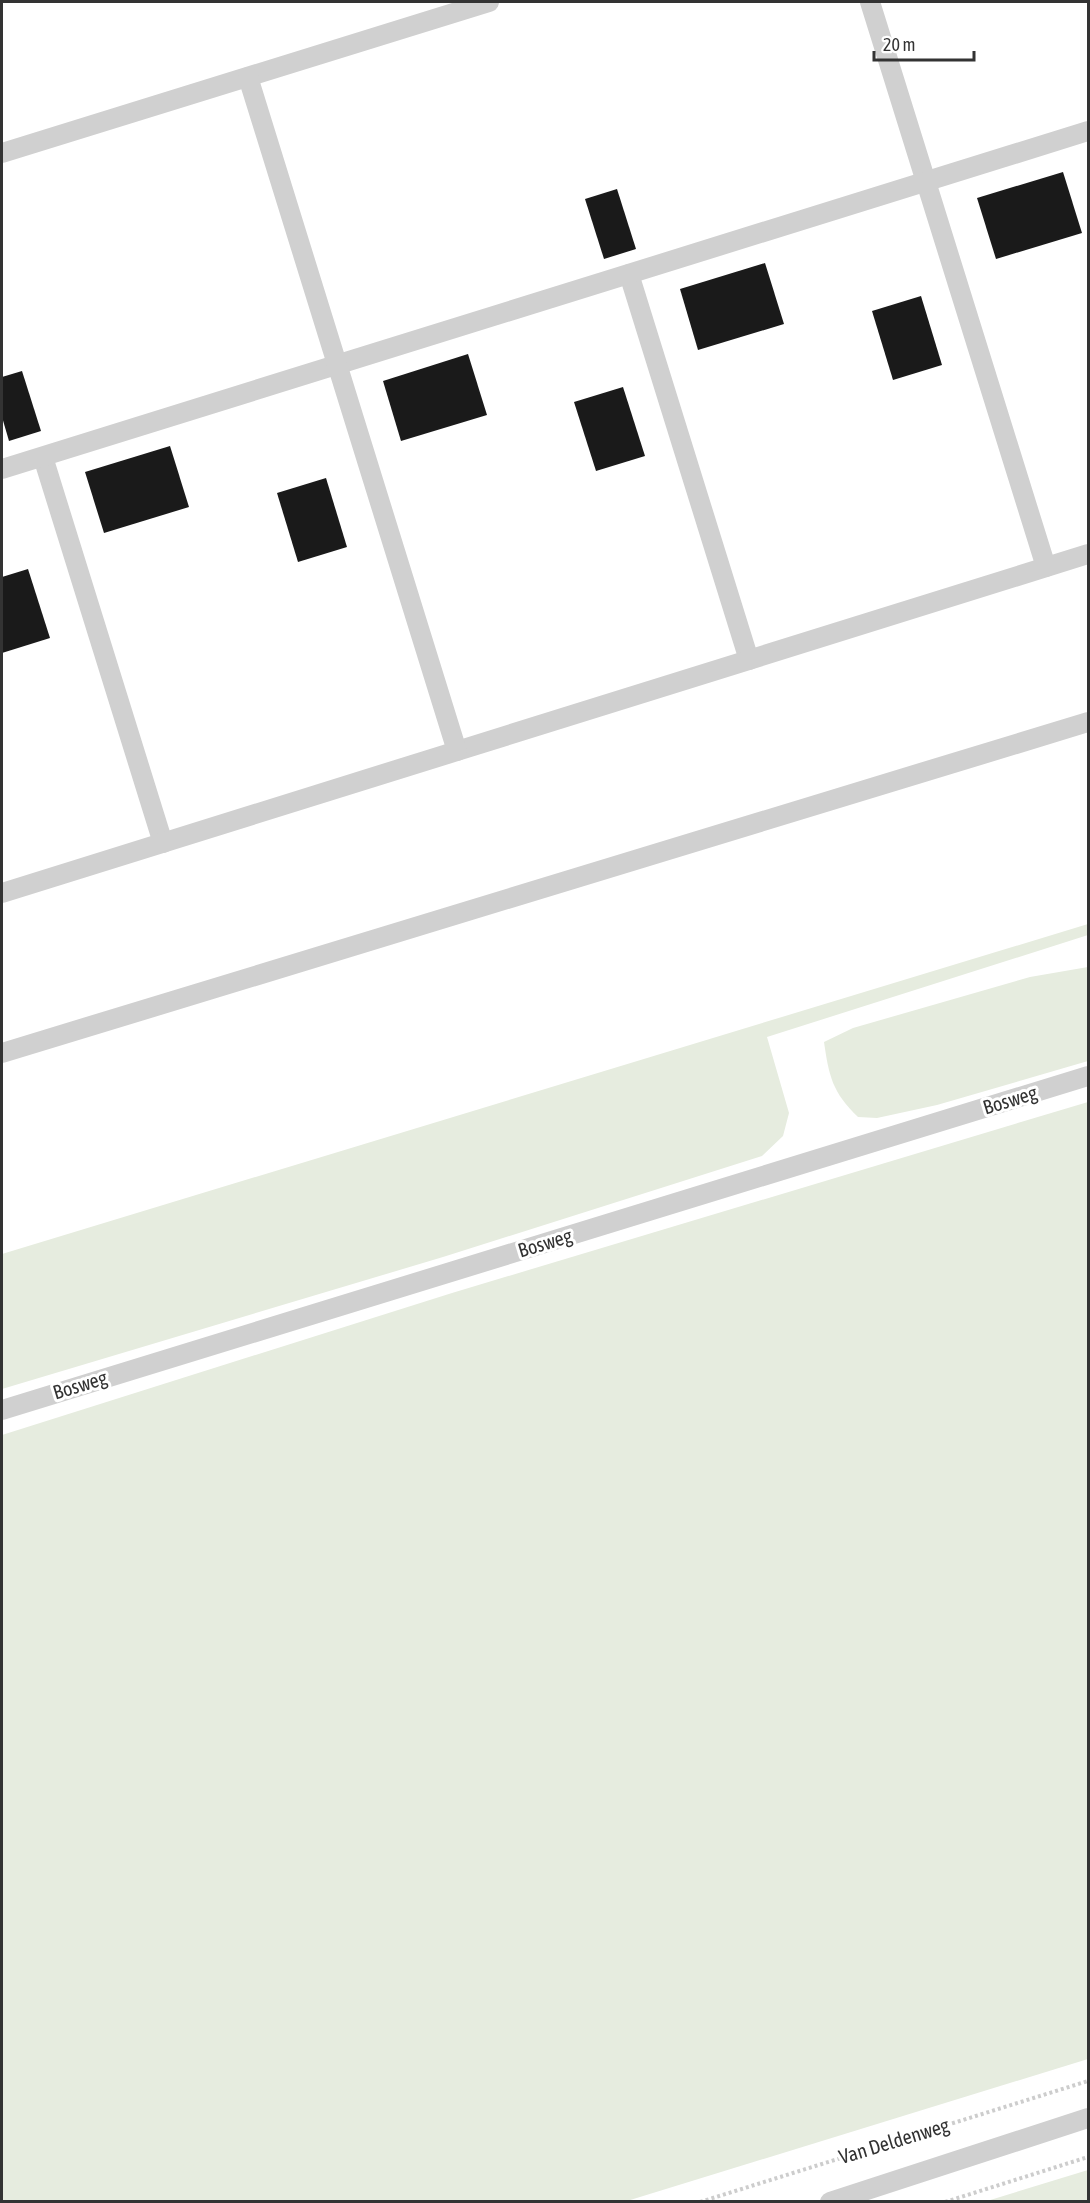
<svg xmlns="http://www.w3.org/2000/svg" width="1090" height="2203" font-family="'Asap Condensed',sans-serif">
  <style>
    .green { fill: #e6ecdf }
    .building { fill: #1a1a1a }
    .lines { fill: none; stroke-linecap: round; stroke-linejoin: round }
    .path { stroke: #cdcdcd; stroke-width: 4; stroke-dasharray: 3 3; stroke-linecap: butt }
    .service { stroke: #d0d0d0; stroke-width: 20 }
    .labels { text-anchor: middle; stroke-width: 6; stroke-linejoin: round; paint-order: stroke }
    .street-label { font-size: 20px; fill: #333; stroke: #fff }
  </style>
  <rect width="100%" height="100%" fill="#fff"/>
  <g class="green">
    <path d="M 1088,924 L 1088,935 L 767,1037 L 789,1113 L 783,1136 L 762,1156 L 443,1257 L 2,1389 L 2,1254 Z"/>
    <path d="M 1088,967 L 1088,1061 L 937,1105 L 877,1118 L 858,1117 C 832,1092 829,1076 824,1042 L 853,1028 L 1030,977 Z"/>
    <path d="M 1088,1102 L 1088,2059 L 627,2201 L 2,2201 L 2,1435 L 452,1293 Z"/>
    <path d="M 1088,2170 L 1088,2201 L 987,2201 Z"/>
  </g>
  <g class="building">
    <path d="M 1063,172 L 1082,233 L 996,259 L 977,198 Z"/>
    <path d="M 617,189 L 636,249 L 604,259 L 585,199 Z"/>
    <path d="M 765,263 L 784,324 L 698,350 L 680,289 Z"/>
    <path d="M 921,296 L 942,365 L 893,380 L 872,311 Z"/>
    <path d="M 468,354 L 487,415 L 401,441 L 383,381 Z"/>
    <path d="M 22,371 L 41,431 L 9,441 L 2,417 L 2,377 Z"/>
    <path d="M 623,387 L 645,456 L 596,471 L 574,402 Z"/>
    <path d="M 170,446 L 189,507 L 104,533 L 85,472 Z"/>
    <path d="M 326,478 L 347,547 L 298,562 L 277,493 Z"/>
    <path d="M 28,569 L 50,638 L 2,653 L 2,577 Z"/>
  </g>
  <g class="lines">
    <g class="path">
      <path d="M 700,2202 L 1088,2081"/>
      <path d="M 945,2202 L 1088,2157"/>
    </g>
    <g class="service">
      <path d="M 870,2 L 1046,567"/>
      <path d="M 2,153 L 489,2"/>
      <path d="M 629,274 L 749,660"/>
      <path d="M 43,457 L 163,843"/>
      <path d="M 2,469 L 1088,131"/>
      <path d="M 457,751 L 1088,554"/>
      <path d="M 2,893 L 457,751 L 248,77"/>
      <path d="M 2,1053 L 1088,722"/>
      <path d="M 2,1410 L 1088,1076"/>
      <path d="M 830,2202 L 1088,2118"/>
    </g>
  </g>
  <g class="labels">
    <g class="street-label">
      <text transform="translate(1010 1100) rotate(-17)" y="7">Bosweg</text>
      <text transform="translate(545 1243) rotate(-17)" y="7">Bosweg</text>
      <text transform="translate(80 1385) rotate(-17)" y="7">Bosweg</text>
      <text transform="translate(894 2141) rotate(-17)" y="7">Van Deldenweg</text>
    </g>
  </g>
  <rect width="1090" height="2203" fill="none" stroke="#333333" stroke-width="6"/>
  <path d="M874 51v9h100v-9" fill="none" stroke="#333333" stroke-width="3"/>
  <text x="883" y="51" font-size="18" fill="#333333" stroke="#ffffff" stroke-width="4.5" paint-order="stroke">20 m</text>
</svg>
